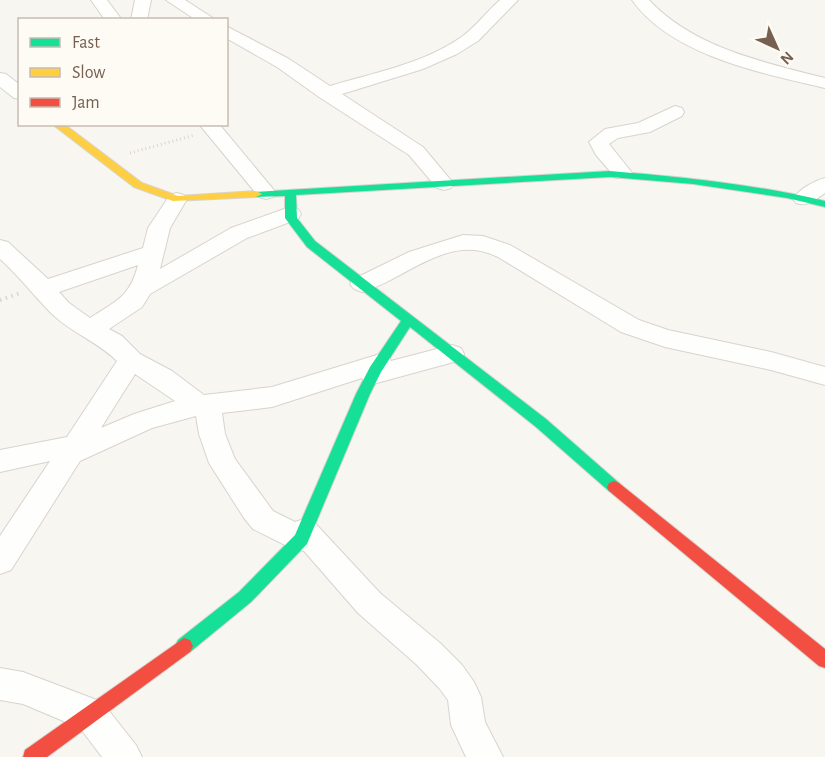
<svg xmlns="http://www.w3.org/2000/svg" width="825" height="757" font-family="'Alegreya Sans',sans-serif">
  <style>
    .lines { fill: none; stroke-linecap: round; stroke-linejoin: round }
    .street-casing { stroke: #d8d3ce; stroke-width: 2 }
    .fast-casing { stroke: #d8d3ce; stroke-width: 2 }
    .slow-casing { stroke: #d8d3ce; stroke-width: 2 }
    .jam-casing { stroke: #d8d3ce; stroke-width: 2 }
    .path-far1 { stroke: #dad6d1; stroke-width: 3; stroke-dasharray: 1 3; stroke-linecap: butt }
    .path { stroke: #dad6d1; stroke-width: 4; stroke-dasharray: 1.5 4.5; stroke-linecap: butt }
    .street { fill: #fefefd; fill-rule: evenodd }
    .fast { fill: #16e098; fill-rule: evenodd }
    .slow { fill: #ffcf43; fill-rule: evenodd }
    .jam { fill: #f24e42; fill-rule: evenodd }
  </style>
  <rect width="100%" height="100%" fill="#f8f6f0"/>
  <g class="lines">
    <defs>
      <g id="street">
        <path d="M 91,0 L 107,0 L 122,20 L 105,20 Z"/>
        <path d="M 135,0 L 151,0 L 147,20 L 131,20 Z"/>
        <path d="M 166,0 L 185,0 L 216,20 L 196,20 Z"/>
        <path d="M 500,0 L 518,0 L 478,41 L 457,54 L 423,69 L 342,94 L 423,147 L 454,184 L 451,188 L 444,190 L 437,188 L 409,155 L 319,97 L 277,67 L 226,38 L 226,26 L 289,59 L 330,86 C 373,73 422,64 460,38 C 475,28 486,12 500,0 Z"/>
        <path d="M 632,0 L 649,0 C 694,48 763,62 825,78 L 825,88 C 762,73 672,56 632,0 Z"/>
        <path d="M 0,73 L 6,74 L 20,85 L 20,99 L 14,98 L 0,87 Z"/>
        <path d="M 675,106 L 682,108 L 684,112 L 682,116 L 650,132 L 618,138 L 609,144 L 633,174 L 630,178 L 616,178 L 596,155 L 589,142 L 605,129 L 638,123 Z"/>
        <path d="M 199,124 L 219,124 L 273,189 L 276,193 L 273,197 L 266,199 L 259,197 Z"/>
        <path d="M 825,178 L 825,193 C 815,200 808,207 796,203 L 793,199 C 799,189 814,181 825,178 Z"/>
        <path d="M 177,193 L 184,195 L 187,199 L 170,228 L 160,269 L 231,228 L 290,207 L 298,209 L 301,214 L 298,219 L 247,238 L 150,294 L 142,307 L 109,329 L 122,336 L 140,354 L 172,371 L 204,395 L 272,387 L 380,354 L 389,357 L 391,361 L 452,345 L 461,348 L 464,354 L 461,360 L 373,384 L 364,382 L 362,378 L 272,407 L 222,413 L 225,434 L 235,459 L 273,511 L 295,522 L 304,519 L 314,522 L 380,593 L 440,643 L 462,665 L 474,682 L 481,697 L 485,722 L 503,757 L 466,757 L 451,725 L 448,700 L 439,688 L 417,665 L 358,613 L 304,551 L 291,548 L 253,529 L 244,518 L 209,463 L 199,434 L 196,416 L 152,428 L 80,461 L 11,570 L 0,574 L 0,536 L 50,461 L 0,472 L 0,450 L 67,437 L 117,361 C 98,342 72,333 52,314 C 34,296 20,277 0,259 L 0,240 L 8,242 L 48,279 L 143,248 L 148,228 L 170,195 ZM 138,265 C 130,297 116,301 90,318 L 69,303 L 59,292 ZM 135,374 L 175,401 L 134,414 L 101,428 Z"/>
        <path d="M 463,235 L 483,236 L 510,245 L 639,320 L 668,330 L 771,352 L 825,367 L 825,385 L 771,370 L 665,347 L 621,332 L 498,257 C 448,232 407,279 362,292 L 354,289 L 350,284 L 354,279 L 409,252 Z"/>
        <path d="M 0,668 L 23,672 L 102,702 L 136,745 L 142,757 L 102,757 L 80,728 L 23,704 L 0,700 Z"/>
      </g>
      <path id="fast" d="M 610,171 C 682,177 754,184 825,201 L 825,207 L 787,198 L 693,184 L 610,177 L 296,195 L 297,218 L 315,241 L 546,419 L 619,483 L 621,487 L 619,491 L 614,493 L 609,491 L 536,427 L 410,327 L 381,372 L 370,394 L 307,544 L 251,602 L 190,652 L 184,654 L 178,652 L 175,646 L 178,640 L 239,592 L 295,535 L 356,394 L 370,367 L 401,321 L 307,247 L 285,218 L 285,196 L 256,197 L 252,196 L 252,192 Z"/>
      <path id="slow" d="M 52,124 L 64,124 L 142,183 L 178,196 L 256,191 L 262,194 L 256,197 L 173,201 L 134,187 Z"/>
      <g id="jam">
        <path d="M 614,481 L 619,483 L 825,649 L 825,668 L 819,666 L 609,491 L 607,487 L 609,483 Z"/>
        <path d="M 184,638 L 190,640 L 193,646 L 190,652 L 47,757 L 23,757 L 25,750 Z"/>
      </g>
    </defs>
    <use href="#street" class="street-casing"/>
    <use href="#fast" class="fast-casing"/>
    <use href="#slow" class="slow-casing"/>
    <use href="#jam" class="jam-casing"/>
    <path class="path-far1" d="M 130,153 L 195,135"/>
    <path class="path" d="M 0,300 L 20,293"/>
    <use href="#street" class="street"/>
    <use href="#fast" class="fast"/>
    <use href="#slow" class="slow"/>
    <use href="#jam" class="jam"/>
  </g>
  <rect x="18" y="18" width="210" height="108" fill="#fefaf4" stroke="#c8bcb3" stroke-width="1.5"/>
  <rect x="30" y="38" width="30" height="9" fill="#16e098" stroke="#c8bcb3" stroke-width="1.5"/>
  <text x="72" y="48" font-size="18" fill="#766051">Fast</text>
  <rect x="30" y="68" width="30" height="9" fill="#ffcf43" stroke="#c8bcb3" stroke-width="1.5"/>
  <text x="72" y="78" font-size="18" fill="#766051">Slow</text>
  <rect x="30" y="98" width="30" height="9" fill="#f24e42" stroke="#c8bcb3" stroke-width="1.5"/>
  <text x="72" y="108" font-size="18" fill="#766051">Jam</text>
  <g transform="translate(777 48) rotate(135)" stroke="#fefaf4" stroke-width="4.5" paint-order="stroke">
  <path d="M0-4.5L10 22L0 15L-10 22Z" fill="#766051"/>
  <text y="-9" font-size="16" font-weight="bold" text-anchor="middle" fill="#766051">N</text>
  </g>
</svg>
